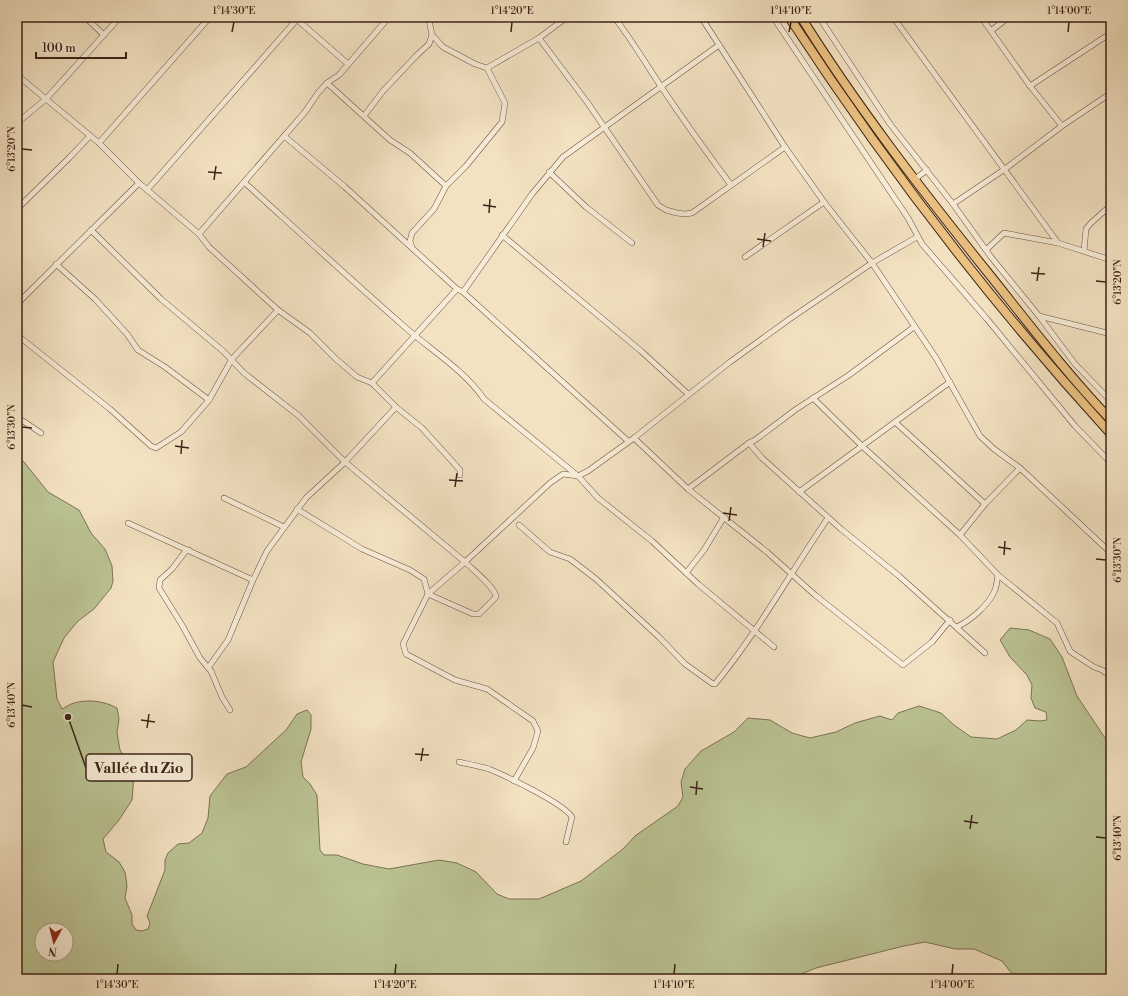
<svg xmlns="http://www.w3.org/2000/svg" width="1128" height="996" font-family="'Libre Bodoni',serif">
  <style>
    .green { fill: #bbc393; stroke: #7c7355; fill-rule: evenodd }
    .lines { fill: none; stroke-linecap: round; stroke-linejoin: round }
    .street-casing { stroke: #6a5342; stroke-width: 6 }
    .primary-casing { stroke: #3d2317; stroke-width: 10 }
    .street { stroke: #f7ecd7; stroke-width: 5 }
    .primary { stroke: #eac181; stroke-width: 8 }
    .ticks { fill: none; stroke: #3d2317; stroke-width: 1.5 }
    .leader { fill: none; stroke: #3d2317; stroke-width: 1.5 }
    .callout-dot { fill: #3d2317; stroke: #f7ecd7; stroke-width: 1.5 }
    .callout { fill: #f7ecd7; stroke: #3d2317; stroke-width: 1.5 }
    .callout-label { font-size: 15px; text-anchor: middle; font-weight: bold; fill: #3d2317 }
    .neatline { fill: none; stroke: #3d2317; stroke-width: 1.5 }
    .ticks-label { font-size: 10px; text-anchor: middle; fill: #3d2317 }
  </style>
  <rect width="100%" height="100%" fill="#f3e2c2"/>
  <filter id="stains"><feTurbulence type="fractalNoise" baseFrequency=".005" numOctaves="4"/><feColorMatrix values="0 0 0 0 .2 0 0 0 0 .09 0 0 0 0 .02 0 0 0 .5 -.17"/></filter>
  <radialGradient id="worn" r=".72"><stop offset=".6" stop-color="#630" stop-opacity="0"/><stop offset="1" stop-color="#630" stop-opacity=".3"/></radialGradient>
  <path class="green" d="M 17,455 L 24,462 L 48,492 L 79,510 L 91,533 L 105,549 L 112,566 L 113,581 L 111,588 L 94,609 L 78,621 L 64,638 L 53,662 L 57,699 L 62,709 C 66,707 70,704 74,703 C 88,699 104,701 117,708 L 119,719 L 117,733 L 120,750 L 134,774 L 132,800 L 119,820 L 103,839 L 106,852 L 119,862 L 125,872 L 127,886 L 125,898 L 132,915 L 132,924 L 136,930 L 142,931 L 148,929 L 150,923 L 147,916 L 165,870 L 165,860 L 168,853 L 178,844 L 189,843 L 202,833 L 208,818 L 210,796 L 227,774 L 246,767 L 286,730 L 297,714 L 307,710 L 311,715 L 311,729 L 301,762 L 303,777 L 310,784 L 317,795 L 320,850 L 324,855 L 337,855 L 363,864 L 389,869 L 439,860 L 457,863 L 476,872 L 497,894 L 509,899 L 539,899 L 581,881 L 623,849 L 635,836 L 678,806 L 683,797 L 681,782 L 685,769 L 701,751 L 734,732 L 748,718 L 770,720 L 792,733 L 810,738 L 836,732 L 855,723 L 880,716 L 892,720 L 898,713 L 919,706 L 941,713 L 954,725 L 971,737 L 997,739 L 1016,730 L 1027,720 L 1040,721 L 1047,720 L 1046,712 L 1035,708 L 1031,698 L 1032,685 L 1027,675 L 1010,657 L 1000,640 L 1010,628 L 1029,630 L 1050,639 L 1062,657 L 1077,696 L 1111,747 L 1111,979 L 1016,979 L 1002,961 L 974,949 L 955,949 L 925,942 L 904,946 L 816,968 L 789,979 L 17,979 ZM 42,930 L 66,930 L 66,954 L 42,954 Z"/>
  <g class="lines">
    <defs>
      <g id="street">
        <path d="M 85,17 L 104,35"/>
        <path d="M 294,17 L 348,64"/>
        <path d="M 424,17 L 429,20"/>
        <path d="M 614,17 C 632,40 646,64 662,88 C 684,121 707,153 731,185"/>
        <path d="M 701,17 L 785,147 L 824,202 L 872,263 L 936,358 L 980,436 L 994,449 L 1020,468 L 1111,553"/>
        <path d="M 773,17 L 908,218 L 922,244 L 987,319 L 1075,426 L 1111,463"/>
        <path d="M 819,17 L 890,124 L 953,204 L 991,257 L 1039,316 L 1111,334"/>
        <path d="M 893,17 L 1058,243 L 1111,260"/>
        <path d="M 981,17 L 1030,86 L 1062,126"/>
        <path d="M 429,20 L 434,17 L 451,17"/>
        <path d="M 992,30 L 1009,17"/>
        <path d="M 432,35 L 443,47 L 475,64 L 487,68"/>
        <path d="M 539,38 L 587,102 L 658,205 L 666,210 L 677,213 L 685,214 L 692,213 L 785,147"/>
        <path d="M 17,75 L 99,143 L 139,183 L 199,234 L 209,247 L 278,310 L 310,333 L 336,359 L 357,377 L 372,383 L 396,407 L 422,428 L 460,470 L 460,475"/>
        <path d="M 327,83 L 390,140 L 410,153 L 446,186"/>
        <path d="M 1030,86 L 1111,33"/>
        <path d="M 364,116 L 383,91 L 417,55 L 429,44 L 432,35 L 429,20"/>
        <path d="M 17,123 L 46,99 L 120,17"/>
        <path d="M 284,136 L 345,187 L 457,289"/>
        <path d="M 99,143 L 210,17"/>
        <path d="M 549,172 L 586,207 L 632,243"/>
        <path d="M 915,179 L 927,170"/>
        <path d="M 244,182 C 298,231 351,280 406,328 C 432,351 464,370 484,399 L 578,476 L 598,498 L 652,541 L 698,584 L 774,647"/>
        <path d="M 147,190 L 299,17"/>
        <path d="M 953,204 L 1005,169 L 1062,126 L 1111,93"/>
        <path d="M 17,209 L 69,158 L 90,136"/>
        <path d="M 91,230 L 161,299 L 223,351 L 244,373 L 299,416 L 345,462 L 465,562 C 473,570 495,587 496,597 L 479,614 L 473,614 L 428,594 L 424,579 L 410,570 L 362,549 L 297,509"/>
        <path d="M 199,234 L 305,112 L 318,93 L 327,83 L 339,75 L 389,17"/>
        <path d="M 502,235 L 641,351 L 688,394"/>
        <path d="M 412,248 L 410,241 L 412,233 L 434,209 L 446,186 L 466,166 L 502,122 L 505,103 L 487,68 L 539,38 L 567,17"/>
        <path d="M 987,249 L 1004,233 L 1058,243"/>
        <path d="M 1084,251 L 1086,229 L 1091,223 L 1111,205"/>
        <path d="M 745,257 L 824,202"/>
        <path d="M 56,264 L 95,299 L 127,334 L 138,350 L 165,367 L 209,400"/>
        <path d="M 463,292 L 628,441"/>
        <path d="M 17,304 L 139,183"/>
        <path d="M 1039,316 L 1075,364 L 1111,401"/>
        <path d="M 17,335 L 110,409 L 151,446 L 156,448 L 181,432 L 209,400 L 232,359 L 278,310"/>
        <path d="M 372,383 L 457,289 L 463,292 L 532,194 L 563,157 L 719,45"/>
        <path d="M 813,398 L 862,446 L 960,535 L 998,575 L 1057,623 L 1070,651 L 1074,654 L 1094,667 L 1102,670 L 1111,676"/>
        <path d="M 17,417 L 41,433"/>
        <path d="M 895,422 L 985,504"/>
        <path d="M 634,438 L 688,489 L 767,552 L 815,595 L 903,665 L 932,642 L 950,620"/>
        <path d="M 749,443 L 762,458 L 841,529 L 899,576 L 985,653"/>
        <path d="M 688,489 L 749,443 L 755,440 L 795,410 L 849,375 L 914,327"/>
        <path d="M 799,492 L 950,382"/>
        <path d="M 224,498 L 284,527"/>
        <path d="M 128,523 L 253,580"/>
        <path d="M 519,525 L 550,552 L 570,559 L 596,579 L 659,637 L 685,664 L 713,684 L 715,684 C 758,632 790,573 828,518"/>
        <path d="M 960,535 L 985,504 L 1020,468"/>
        <path d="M 189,550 L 185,552 L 172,569 L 160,580 L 159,588 L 182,625 L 200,658 L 211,671 L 222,697 L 230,710"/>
        <path d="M 686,573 L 704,550 L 724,517"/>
        <path d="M 957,627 C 971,620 989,605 995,590 C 997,585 997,580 998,575"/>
        <path d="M 208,668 L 228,640 L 253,580 L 267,551 L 306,498 L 345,462 L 396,407"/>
        <path d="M 459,762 C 468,764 479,766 489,769 C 506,776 563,803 572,817 L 566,842"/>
        <path d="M 514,781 L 533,748 L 538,731 L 533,721 L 487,689 L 455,680 L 406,654 L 403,644 L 428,594 L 465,562 L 550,483 L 563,474 L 578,476 L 588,471 L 634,438 L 730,362 L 791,318 L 872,263 L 917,237"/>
      </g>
      <g id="primary">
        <path d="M 789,17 C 885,164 992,304 1111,434"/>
        <path d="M 801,17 C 856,105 920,188 985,269 C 1026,320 1066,373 1111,420"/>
      </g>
    </defs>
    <use href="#street" class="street-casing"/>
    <use href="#primary" class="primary-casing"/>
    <use href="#street" class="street"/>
    <use href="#primary" class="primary"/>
  </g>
  <path class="ticks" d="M 232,32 L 234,22M 511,32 L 512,22M 789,32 L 791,22M 1068,32 L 1069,22M 22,149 L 32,150M 208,172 L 222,173M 214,180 L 216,166M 483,205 L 496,207M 489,213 L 490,199M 757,239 L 771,241M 763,247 L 765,233M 1031,273 L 1045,274M 1037,281 L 1039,267M 1096,281 L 1106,282M 22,427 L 32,428M 175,446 L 189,448M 181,454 L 182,440M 449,480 L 463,481M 455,487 L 457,473M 723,513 L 737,515M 729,521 L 731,507M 998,547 L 1011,549M 1004,555 L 1005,541M 1096,559 L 1106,560M 22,705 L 32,707M 141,720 L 155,722M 147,728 L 149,714M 415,754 L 429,755M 421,761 L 423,748M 690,787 L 703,789M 696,795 L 697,781M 964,821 L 978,823M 970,829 L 972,815M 1096,837 L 1106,838M 117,974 L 118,964M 395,974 L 396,964M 674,974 L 675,964M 952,974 L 953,964"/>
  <path class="leader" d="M68 717L86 768"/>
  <circle class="callout-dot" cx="68" cy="717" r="4"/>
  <rect class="callout" x="86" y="754" width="106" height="27" rx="4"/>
  <g class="callout-label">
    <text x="139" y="773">Vallée du Zio</text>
  </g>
  <rect width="1128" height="996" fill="none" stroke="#f3e2c2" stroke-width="44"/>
  <g transform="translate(54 942) rotate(187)"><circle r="19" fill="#f7ecd7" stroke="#ad9c8a"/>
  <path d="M0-3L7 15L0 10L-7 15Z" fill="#8f2418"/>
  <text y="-6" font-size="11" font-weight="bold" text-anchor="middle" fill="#3d2317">N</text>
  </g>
  <path d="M36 52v6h90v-6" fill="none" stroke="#3d2317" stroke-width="2"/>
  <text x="42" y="52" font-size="12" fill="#3d2317" stroke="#f7ecd7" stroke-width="3" paint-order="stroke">100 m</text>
  <rect x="22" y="22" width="1084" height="952" class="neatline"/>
  <g class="ticks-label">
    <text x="234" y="14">1°14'30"E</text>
    <text x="512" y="14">1°14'20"E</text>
    <text x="791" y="14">1°14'10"E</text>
    <text x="1069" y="14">1°14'00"E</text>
    <text transform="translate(11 149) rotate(-90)" y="4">6°13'20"N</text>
    <text transform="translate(1117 282) rotate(-90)" y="4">6°13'20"N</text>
    <text transform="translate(11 427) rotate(-90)" y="4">6°13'30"N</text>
    <text transform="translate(1117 560) rotate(-90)" y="4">6°13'30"N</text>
    <text transform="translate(11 705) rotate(-90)" y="4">6°13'40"N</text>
    <text transform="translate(1117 838) rotate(-90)" y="4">6°13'40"N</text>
    <text x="117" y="988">1°14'30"E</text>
    <text x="395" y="988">1°14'20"E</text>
    <text x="674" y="988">1°14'10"E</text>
    <text x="952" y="988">1°14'00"E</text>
  </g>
  <rect width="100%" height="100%" filter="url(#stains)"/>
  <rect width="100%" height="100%" fill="url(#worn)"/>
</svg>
